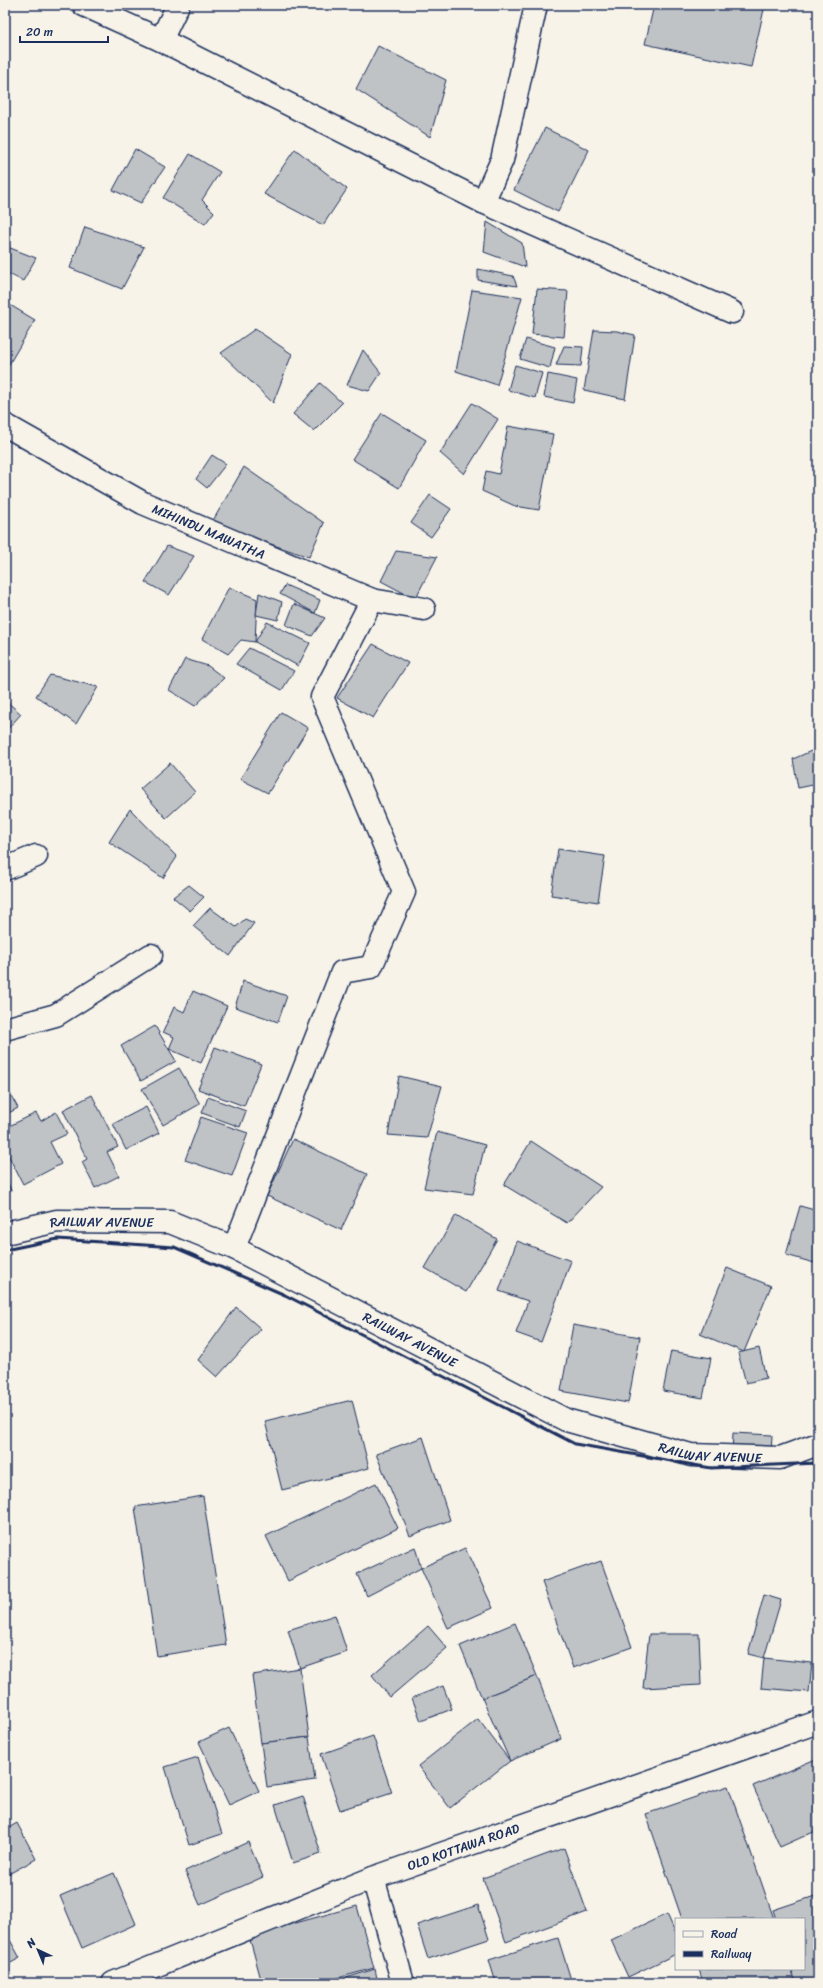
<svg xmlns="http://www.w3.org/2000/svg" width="823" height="1988" font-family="Sriracha,sans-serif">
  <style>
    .building { fill: #c0c3c5; stroke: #1b2f5e }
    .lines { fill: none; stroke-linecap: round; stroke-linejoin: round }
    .minor-casing { stroke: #1b2f5e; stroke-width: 25 }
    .tertiary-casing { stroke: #1b2f5e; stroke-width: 25 }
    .minor { stroke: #f7f3e8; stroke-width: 22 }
    .tertiary { stroke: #f7f3e8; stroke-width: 22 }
    .rail { stroke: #1b2f5e; stroke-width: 3 }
    .labels { text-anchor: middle; stroke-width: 3; stroke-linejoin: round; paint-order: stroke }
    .street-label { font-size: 13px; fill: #1b2f5e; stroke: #f7f3e8 }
  </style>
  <rect width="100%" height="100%" fill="#f7f3e8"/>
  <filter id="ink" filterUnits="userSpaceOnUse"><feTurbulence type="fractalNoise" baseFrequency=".025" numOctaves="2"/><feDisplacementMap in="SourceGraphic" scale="8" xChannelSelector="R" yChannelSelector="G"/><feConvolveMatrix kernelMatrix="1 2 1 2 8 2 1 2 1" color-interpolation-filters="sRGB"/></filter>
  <g filter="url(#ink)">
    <g class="building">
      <path d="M 654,5 L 765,5 L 751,67 L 645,44 Z"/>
      <path d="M 378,46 L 446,80 L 430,137 L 356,89 Z"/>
      <path d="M 545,128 L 589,150 L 558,212 L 514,190 Z"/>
      <path d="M 135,149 L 165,167 L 141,203 L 113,190 Z"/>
      <path d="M 295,149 L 347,189 L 323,225 L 264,194 Z"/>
      <path d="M 190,154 L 220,172 L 202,200 L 214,212 L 205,224 L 163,198 Z"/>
      <path d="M 487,222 L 522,243 L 525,267 L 484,252 Z"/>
      <path d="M 85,227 L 144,247 L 122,289 L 70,268 Z"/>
      <path d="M 5,246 L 36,258 L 23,281 L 5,272 Z"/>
      <path d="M 478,269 L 513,276 L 517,286 L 478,280 Z"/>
      <path d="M 537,289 L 568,291 L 564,337 L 532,334 Z"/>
      <path d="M 472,290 L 522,297 L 497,385 L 456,371 Z"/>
      <path d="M 5,302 L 35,320 L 5,371 Z"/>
      <path d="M 255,329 L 292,354 L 273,403 L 221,353 Z"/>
      <path d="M 594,330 L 617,331 L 635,335 L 625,399 L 584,390 Z"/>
      <path d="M 526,339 L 555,347 L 550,368 L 520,359 Z"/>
      <path d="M 564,346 L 583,347 L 581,366 L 556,365 Z"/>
      <path d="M 363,350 L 381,373 L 369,391 L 347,385 Z"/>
      <path d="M 515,365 L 542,373 L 535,398 L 508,390 Z"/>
      <path d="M 548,374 L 577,380 L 573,403 L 544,397 Z"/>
      <path d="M 320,383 L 342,403 L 314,431 L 293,414 Z"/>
      <path d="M 472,403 L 498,419 L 464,474 L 440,453 Z"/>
      <path d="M 382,413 L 426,440 L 399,488 L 352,459 Z"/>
      <path d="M 508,426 L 553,434 L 539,510 L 515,506 L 482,491 L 486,471 L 499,474 Z"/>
      <path d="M 212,455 L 226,464 L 207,488 L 196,479 Z"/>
      <path d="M 244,467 L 324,523 L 309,557 L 211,524 Z"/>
      <path d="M 430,495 L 451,509 L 431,537 L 411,523 Z"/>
      <path d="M 167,546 L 194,556 L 169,595 L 145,582 Z"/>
      <path d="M 396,551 L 437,557 L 415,599 L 381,581 Z"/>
      <path d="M 285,585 L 320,600 L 315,613 L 280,594 Z"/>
      <path d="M 229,587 L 257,599 L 255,642 L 241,640 L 228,654 L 202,639 Z"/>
      <path d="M 259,593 L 282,602 L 278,620 L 256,615 Z"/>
      <path d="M 294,604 L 325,618 L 312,636 L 286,625 Z"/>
      <path d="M 267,622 L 310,643 L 298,666 L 255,642 Z"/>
      <path d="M 373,644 L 408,663 L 373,718 L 337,698 Z"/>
      <path d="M 249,648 L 294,671 L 282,690 L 236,664 Z"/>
      <path d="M 185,659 L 208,666 L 224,678 L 195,706 L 169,690 Z"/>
      <path d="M 50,675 L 98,687 L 76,724 L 36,696 Z"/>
      <path d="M 5,700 L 21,714 L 5,732 Z"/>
      <path d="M 281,712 L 308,728 L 268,793 L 240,779 Z"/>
      <path d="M 818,748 L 818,784 L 798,788 L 793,759 Z"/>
      <path d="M 170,763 L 195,792 L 166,818 L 140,789 Z"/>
      <path d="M 130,809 L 177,857 L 163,878 L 109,842 Z"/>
      <path d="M 558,849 L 605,856 L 598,902 L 551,895 Z"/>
      <path d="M 189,885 L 204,897 L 190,911 L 173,897 Z"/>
      <path d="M 210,908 L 236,927 L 245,919 L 254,923 L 230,956 L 193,926 Z"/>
      <path d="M 243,981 L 287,996 L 278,1022 L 235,1007 Z"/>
      <path d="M 193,991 L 227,1006 L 201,1063 L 169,1049 L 174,1037 L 163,1032 L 174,1007 L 184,1012 Z"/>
      <path d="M 155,1026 L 176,1061 L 141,1081 L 121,1046 Z"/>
      <path d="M 215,1047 L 261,1064 L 244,1106 L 198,1089 Z"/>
      <path d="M 179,1068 L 200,1104 L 163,1125 L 142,1089 Z"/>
      <path d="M 399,1076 L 442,1086 L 427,1138 L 388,1135 Z"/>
      <path d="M 8,1090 L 18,1108 L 5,1115 L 5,1092 Z"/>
      <path d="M 92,1095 L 118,1147 L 107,1152 L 119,1176 L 95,1188 L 82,1162 L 87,1159 L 63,1110 Z"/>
      <path d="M 208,1097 L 246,1111 L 240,1127 L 202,1113 Z"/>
      <path d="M 146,1107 L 159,1133 L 126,1150 L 113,1124 Z"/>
      <path d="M 56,1112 L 67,1134 L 50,1142 L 61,1164 L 23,1184 L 5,1149 L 5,1128 L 36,1113 L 41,1121 Z"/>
      <path d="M 201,1117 L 248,1133 L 232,1176 L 185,1160 Z"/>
      <path d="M 437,1132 L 485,1145 L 473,1194 L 424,1188 Z"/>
      <path d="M 293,1139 L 367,1174 L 341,1230 L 267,1196 Z"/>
      <path d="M 531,1141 L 601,1187 L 567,1223 L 504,1185 Z"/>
      <path d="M 5,1175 L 11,1191 L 5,1193 Z"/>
      <path d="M 800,1206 L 818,1211 L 818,1264 L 786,1255 Z"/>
      <path d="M 456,1215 L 497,1239 L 466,1292 L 425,1268 Z"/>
      <path d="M 517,1241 L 571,1261 L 541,1342 L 516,1333 L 528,1301 L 499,1291 Z"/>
      <path d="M 727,1268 L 771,1286 L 744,1352 L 700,1334 Z"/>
      <path d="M 236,1307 L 261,1329 L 217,1377 L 198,1360 Z"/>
      <path d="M 573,1325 L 640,1337 L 628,1403 L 561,1391 Z"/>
      <path d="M 759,1348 L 766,1378 L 746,1383 L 738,1353 Z"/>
      <path d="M 671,1351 L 711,1358 L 703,1398 L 663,1391 Z"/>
      <path d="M 352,1400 L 369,1468 L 282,1490 L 265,1421 Z"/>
      <path d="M 733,1433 L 772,1435 L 771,1455 L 732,1453 Z"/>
      <path d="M 423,1437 L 450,1520 L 410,1536 L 376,1454 Z"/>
      <path d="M 376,1483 L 398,1528 L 288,1581 L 266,1536 Z"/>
      <path d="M 203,1496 L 226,1645 L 157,1656 L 135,1507 Z"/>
      <path d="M 415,1547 L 421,1568 L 367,1596 L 357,1574 Z"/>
      <path d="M 465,1548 L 493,1608 L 448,1628 L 421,1568 Z"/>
      <path d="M 601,1561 L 632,1647 L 573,1668 L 542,1582 Z"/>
      <path d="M 818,1581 L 818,1595 L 815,1582 Z"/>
      <path d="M 764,1595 L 781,1600 L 764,1658 L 748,1654 Z"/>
      <path d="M 335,1615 L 347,1652 L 300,1668 L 288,1630 Z"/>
      <path d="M 515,1623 L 537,1676 L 482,1698 L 460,1646 Z"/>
      <path d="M 428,1626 L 447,1648 L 390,1697 L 372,1675 Z"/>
      <path d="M 649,1634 L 699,1634 L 701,1685 L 643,1688 Z"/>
      <path d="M 764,1658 L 812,1663 L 809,1692 L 761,1688 Z"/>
      <path d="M 300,1668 L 309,1737 L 261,1743 L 252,1675 Z"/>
      <path d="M 537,1676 L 561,1739 L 510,1761 L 482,1698 Z"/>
      <path d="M 443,1686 L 452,1709 L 421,1721 L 412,1698 Z"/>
      <path d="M 478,1719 L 510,1761 L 450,1808 L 418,1766 Z"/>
      <path d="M 229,1728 L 259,1791 L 229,1805 L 199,1742 Z"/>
      <path d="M 373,1736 L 392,1793 L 340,1810 L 321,1754 Z"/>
      <path d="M 309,1737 L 315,1780 L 267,1787 L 261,1743 Z"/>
      <path d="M 198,1757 L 222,1834 L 189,1845 L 165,1767 Z"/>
      <path d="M 818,1758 L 818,1830 L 780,1847 L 753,1786 Z"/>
      <path d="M 728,1786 L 774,1919 L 682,1919 L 646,1814 Z"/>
      <path d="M 303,1796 L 321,1854 L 293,1863 L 275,1805 Z"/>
      <path d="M 17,1823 L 36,1859 L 5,1876 L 5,1830 Z"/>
      <path d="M 248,1842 L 263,1877 L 200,1905 L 185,1871 Z"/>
      <path d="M 564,1848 L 587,1912 L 506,1942 L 483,1878 Z"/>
      <path d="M 114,1873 L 136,1924 L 82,1948 L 60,1896 Z"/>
      <path d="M 818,1895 L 818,1981 L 811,1983 L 796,1983 L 791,1969 L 804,1969 L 804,1919 L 776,1919 L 773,1910 Z"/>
      <path d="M 478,1905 L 489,1939 L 428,1959 L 417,1925 Z"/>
      <path d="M 357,1906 L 374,1968 L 320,1983 L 262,1983 L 249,1936 Z"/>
      <path d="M 667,1914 L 676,1934 L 676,1954 L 628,1977 L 611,1940 Z"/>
      <path d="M 5,1931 L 20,1958 L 5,1966 Z"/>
      <path d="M 558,1938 L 572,1983 L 496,1983 L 489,1960 Z"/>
      <path d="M 375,1969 L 378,1983 L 330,1983 Z"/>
      <path d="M 699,1969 L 791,1969 L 796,1983 L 703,1983 Z"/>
    </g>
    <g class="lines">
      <defs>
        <g id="minor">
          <path d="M 84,5 L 161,40 L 483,202 L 732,312"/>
          <path d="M 161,40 L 178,5"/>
          <path d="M 483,202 L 502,160 L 536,5"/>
          <path id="s1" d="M 5,425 L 143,503 L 372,600 L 424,609"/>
          <path d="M 5,869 L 36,856"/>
          <path d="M 5,1029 L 56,1015 L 151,955"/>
          <path id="s2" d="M 5,1233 L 57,1221 L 170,1222 L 234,1248 L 566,1420 L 691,1455 L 780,1458 L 818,1444"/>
          <path d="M 234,1248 L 342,972 L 371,967 L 404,892 L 322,697 L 372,600"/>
        </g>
        <g id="tertiary">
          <path d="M 373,1878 L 403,1983"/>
          <path id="s3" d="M 113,1983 L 373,1878 L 818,1722"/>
        </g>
      </defs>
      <use href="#minor" class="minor-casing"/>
      <use href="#tertiary" class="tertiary-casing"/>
      <use href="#minor" class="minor"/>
      <use href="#tertiary" class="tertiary"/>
      <path class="rail" d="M 5,1250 L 58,1239 L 174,1247 L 285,1295 L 575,1444 L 711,1468 L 818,1463"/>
    </g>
  </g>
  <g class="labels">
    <g class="street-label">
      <text dy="5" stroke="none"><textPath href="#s1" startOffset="230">MIHINDU MAWATHA</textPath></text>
      <text dy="5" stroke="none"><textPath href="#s2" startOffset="98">RAILWAY AVENUE</textPath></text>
      <text dy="5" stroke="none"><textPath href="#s2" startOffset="434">RAILWAY AVENUE</textPath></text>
      <text dy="5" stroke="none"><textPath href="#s2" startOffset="758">RAILWAY AVENUE</textPath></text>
      <text dy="5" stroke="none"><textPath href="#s3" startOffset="376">OLD KOTTAWA ROAD</textPath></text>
    </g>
  </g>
  <rect width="823" height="1988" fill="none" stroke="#f7f3e8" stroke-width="20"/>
  <rect x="10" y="10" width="803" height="1968" fill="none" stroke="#1b2f5e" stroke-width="1.5" filter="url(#ink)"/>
  <rect x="675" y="1918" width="130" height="52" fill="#f7f3e8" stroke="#9fa5b1"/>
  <rect x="683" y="1931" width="20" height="6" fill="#f7f3e8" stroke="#9fa5b1"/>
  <text x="711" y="1938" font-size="12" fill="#1b2f5e">Road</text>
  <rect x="683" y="1951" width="20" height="6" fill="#1b2f5e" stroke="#9fa5b1"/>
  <text x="711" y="1958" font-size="12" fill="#1b2f5e">Railway</text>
  <g transform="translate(38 1950) rotate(316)" stroke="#f7f3e8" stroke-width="3" paint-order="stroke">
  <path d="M0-3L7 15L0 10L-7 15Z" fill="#1b2f5e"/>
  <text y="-6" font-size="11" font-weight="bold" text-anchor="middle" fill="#1b2f5e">N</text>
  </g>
  <path d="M20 36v6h88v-6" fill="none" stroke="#1b2f5e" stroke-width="2"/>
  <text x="26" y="36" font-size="12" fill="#1b2f5e" stroke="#f7f3e8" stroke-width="3" paint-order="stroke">20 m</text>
</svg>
